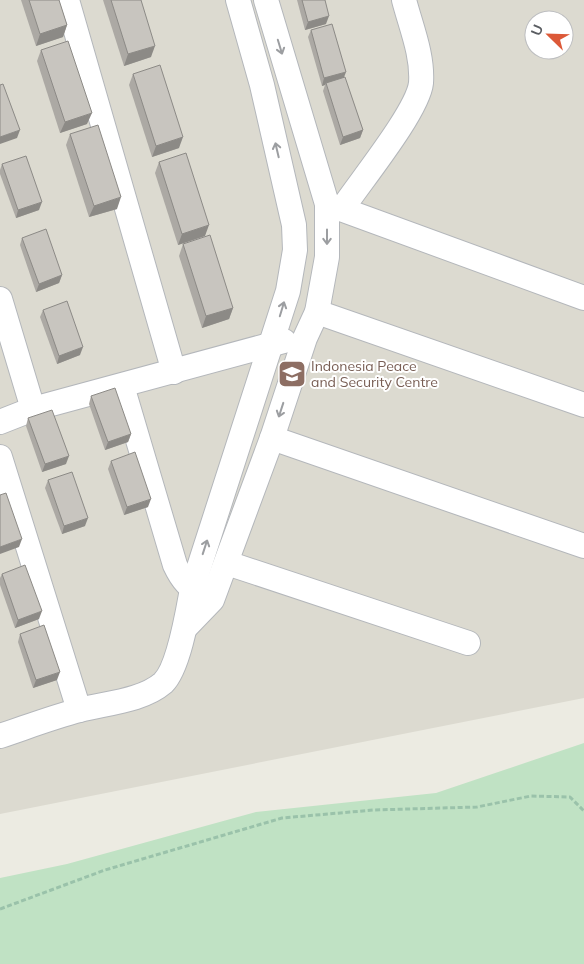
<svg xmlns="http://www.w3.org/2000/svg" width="584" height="964" font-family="Mulish,sans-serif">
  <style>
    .education { fill: #dcdad0; fill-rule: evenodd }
    .green { fill: #c0e2c4 }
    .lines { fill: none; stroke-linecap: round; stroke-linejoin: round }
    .minor-casing { stroke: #b4b7bb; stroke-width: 26 }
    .path { stroke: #9ac2aa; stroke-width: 3; stroke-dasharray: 5 2.5; stroke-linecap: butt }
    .minor { stroke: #fff; stroke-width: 24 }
    .wall { fill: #aca9a4 }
    .shaded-wall { fill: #8c8a86 }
    .building { fill: #c8c5bf; stroke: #8c8a86 }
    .oneway { stroke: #9c9ea1 }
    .labels { text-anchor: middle; stroke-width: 4; stroke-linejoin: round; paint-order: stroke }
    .education-label { font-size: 14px; fill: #785e54; stroke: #fff; text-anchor: start }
  </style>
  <rect width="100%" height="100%" fill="#ecebe2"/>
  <path class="education" d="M 0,0 L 584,0 L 584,698 L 0,814 ZM 534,20 L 564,20 L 564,50 L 534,50 Z"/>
  <path class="green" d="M 584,743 L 584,964 L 0,964 L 0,878 L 67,864 L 256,812 L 436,793 Z"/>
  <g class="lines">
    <defs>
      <g id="minor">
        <path d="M 67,0 L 174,372"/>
        <path d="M 327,204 L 584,298"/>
        <path d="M 342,209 C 360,182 418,111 421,83 C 423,55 411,27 404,0"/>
        <path d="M 0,299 L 33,409"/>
        <path d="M 317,312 L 584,405"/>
        <path d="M 122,386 L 175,565 C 182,580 189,588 204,595"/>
        <path d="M 0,422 L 33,409 L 284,341"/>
        <path d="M 272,438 L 584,546"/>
        <path d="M 0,457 L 79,710"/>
        <path d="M 227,563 L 468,643"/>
        <path d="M 185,628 L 212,600 L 272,438 L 305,338 L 317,312 L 327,257 L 327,204 L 266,0"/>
        <path d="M 0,736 C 27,727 53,717 80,710 C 106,703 142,701 163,683 C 179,668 188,611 192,589 L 288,291 L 295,250 L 294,225 L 262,85 L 238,0"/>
      </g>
    </defs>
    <use href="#minor" class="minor-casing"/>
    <path class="path" d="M 0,909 L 105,870 L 282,818 L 374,810 L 477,807 L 531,796 L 570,797 L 584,811"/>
    <use href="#minor" class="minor"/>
  </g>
  <g class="wall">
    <path d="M 21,0 L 59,0 L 67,25 L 63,37 L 36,46 Z"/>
    <path d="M 103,0 L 141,0 L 151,57 L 124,66 Z"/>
    <path d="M 297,0 L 325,0 L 326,24 L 305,30 Z"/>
    <path d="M 311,30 L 344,77 L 363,130 L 360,138 L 340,145 L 323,91 L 325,85 L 322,86 L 308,37 Z"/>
    <path d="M 41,50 L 87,124 L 60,133 L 37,61 Z"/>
    <path d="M 133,74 L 179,148 L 152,157 L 129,85 Z"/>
    <path d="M 70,134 L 117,209 L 89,217 L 66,145 Z"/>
    <path d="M 159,162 L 205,236 L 178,245 L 155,173 Z"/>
    <path d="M 2,164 L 39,210 L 16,218 L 0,174 L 0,170 Z"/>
    <path d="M 22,238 L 62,275 L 59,283 L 36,292 L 20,245 Z"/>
    <path d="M 183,244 L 233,308 L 229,319 L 202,328 L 179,256 Z"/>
    <path d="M 43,310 L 80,355 L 57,364 L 40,317 Z"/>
    <path d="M 91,396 L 131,434 L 128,442 L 105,450 L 89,404 Z"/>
    <path d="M 28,418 L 66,464 L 42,472 L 26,426 Z"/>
    <path d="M 111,461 L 148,507 L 124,515 L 108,469 Z"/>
    <path d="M 48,480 L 85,526 L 62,534 L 45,488 Z"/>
    <path d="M 2,574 L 39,619 L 15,628 L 0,585 L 0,578 Z"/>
    <path d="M 20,634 L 57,680 L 33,688 L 18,642 Z"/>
  </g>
  <g class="shaded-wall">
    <path d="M 329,16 L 326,24 L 305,30 L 308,22 Z"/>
    <path d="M 67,25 L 63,37 L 36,46 L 40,34 Z"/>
    <path d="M 155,46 L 151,57 L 124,66 L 128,54 Z"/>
    <path d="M 346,72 L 343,80 L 326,83 L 325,85 L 322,86 L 324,78 Z"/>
    <path d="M 92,113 L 87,124 L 60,133 L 65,122 Z"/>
    <path d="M 20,130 L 17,138 L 0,144 L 0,137 Z"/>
    <path d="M 363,130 L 360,138 L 340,145 L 343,137 Z"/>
    <path d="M 183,137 L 179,148 L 152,157 L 156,146 Z"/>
    <path d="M 121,197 L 117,209 L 89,217 L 94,206 Z"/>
    <path d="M 42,202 L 39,210 L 16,218 L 18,210 Z"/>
    <path d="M 209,225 L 205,236 L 178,245 L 182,234 Z"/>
    <path d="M 62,275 L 59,283 L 36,292 L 39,284 Z"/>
    <path d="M 233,308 L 229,319 L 202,328 L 206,316 Z"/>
    <path d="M 83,347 L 80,355 L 57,364 L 59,356 Z"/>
    <path d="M 131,434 L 128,442 L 105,450 L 108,442 Z"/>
    <path d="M 69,456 L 66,464 L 42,472 L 45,464 Z"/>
    <path d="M 151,499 L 148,507 L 124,515 L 127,507 Z"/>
    <path d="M 88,518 L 85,526 L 62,534 L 64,526 Z"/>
    <path d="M 22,539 L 19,547 L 0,554 L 0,547 Z"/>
    <path d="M 42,611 L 39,619 L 15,628 L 18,620 Z"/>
    <path d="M 60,672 L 57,680 L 33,688 L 36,680 Z"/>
  </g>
  <g class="building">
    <path d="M 29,0 L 59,0 L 67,25 L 40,34 Z"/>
    <path d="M 111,0 L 141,0 L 155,46 L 128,54 Z"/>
    <path d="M 302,0 L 325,0 L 329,16 L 308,22 Z"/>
    <path d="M 332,24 L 346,72 L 324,78 L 311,30 Z"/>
    <path d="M 68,41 L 92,113 L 65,122 L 41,50 Z"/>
    <path d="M 160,65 L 183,137 L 156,146 L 133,74 Z"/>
    <path d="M 345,77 L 363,130 L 343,137 L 326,83 Z"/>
    <path d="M 3,84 L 20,130 L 0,137 L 0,85 Z"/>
    <path d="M 98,125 L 121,197 L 94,206 L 70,134 Z"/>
    <path d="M 186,153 L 209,225 L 182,234 L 159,162 Z"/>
    <path d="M 26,156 L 42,202 L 18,210 L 2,164 Z"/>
    <path d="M 46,229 L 62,275 L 39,284 L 22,238 Z"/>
    <path d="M 210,235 L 233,308 L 206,316 L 183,244 Z"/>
    <path d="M 67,301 L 83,347 L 59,356 L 43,310 Z"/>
    <path d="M 115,388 L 131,434 L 108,442 L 91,396 Z"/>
    <path d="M 52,410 L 69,456 L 45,464 L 28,418 Z"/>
    <path d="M 135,452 L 151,499 L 127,507 L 111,461 Z"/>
    <path d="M 72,472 L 88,518 L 64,526 L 48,480 Z"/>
    <path d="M 6,493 L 22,539 L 0,547 L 0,495 Z"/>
    <path d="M 25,565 L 42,611 L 18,620 L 2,574 Z"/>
    <path d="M 44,625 L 60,672 L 36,680 L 20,634 Z"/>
  </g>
  <defs><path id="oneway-shaft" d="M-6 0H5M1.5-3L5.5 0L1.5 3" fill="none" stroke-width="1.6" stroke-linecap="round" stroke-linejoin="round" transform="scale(1.25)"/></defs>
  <g class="oneway">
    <use href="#oneway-shaft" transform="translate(280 47) rotate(73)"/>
    <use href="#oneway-shaft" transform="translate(277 150) rotate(-103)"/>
    <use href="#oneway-shaft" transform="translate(327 237) rotate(90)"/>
    <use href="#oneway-shaft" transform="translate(282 309) rotate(-73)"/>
    <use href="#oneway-shaft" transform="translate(281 410) rotate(108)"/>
    <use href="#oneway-shaft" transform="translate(205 547) rotate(-72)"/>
  </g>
  <defs>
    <symbol id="university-square" viewBox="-11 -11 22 22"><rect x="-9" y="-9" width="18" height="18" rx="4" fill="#8d6e63" stroke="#fff"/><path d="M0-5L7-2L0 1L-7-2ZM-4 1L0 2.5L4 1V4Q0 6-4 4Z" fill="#fff"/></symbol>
  </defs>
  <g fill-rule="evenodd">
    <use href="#university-square" x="276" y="358" width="32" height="32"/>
  </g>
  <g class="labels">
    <g class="education-label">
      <text x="311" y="371">Indonesia Peace<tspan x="311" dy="16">and Security Centre</tspan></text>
    </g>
  </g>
  <g transform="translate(549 35) rotate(293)"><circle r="24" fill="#ffffff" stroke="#bdbec0"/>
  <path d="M0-4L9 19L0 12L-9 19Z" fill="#dc5938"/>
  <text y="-8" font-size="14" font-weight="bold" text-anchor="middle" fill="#5a5d62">U</text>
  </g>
</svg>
